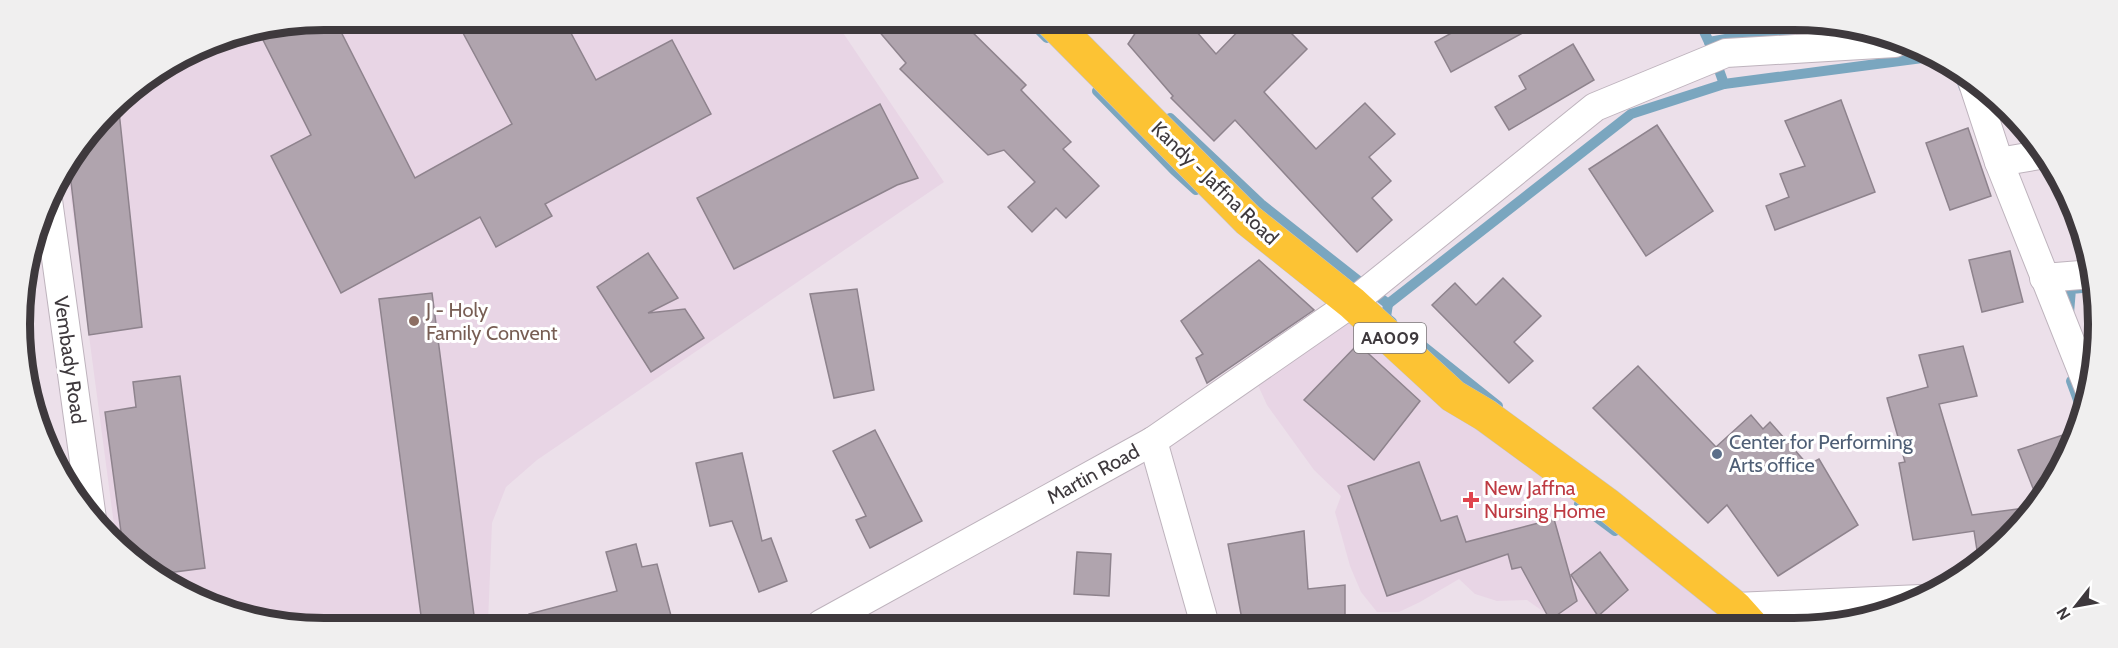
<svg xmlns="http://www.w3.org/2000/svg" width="2118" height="648" font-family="Cabin,sans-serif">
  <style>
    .built { fill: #e8d5e5 }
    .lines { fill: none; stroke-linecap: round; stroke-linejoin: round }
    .stream { stroke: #7aa6bf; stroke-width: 10 }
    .building { fill: #b0a4ae; stroke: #8e838d; stroke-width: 1.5 }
    .street-casing { stroke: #beb3bd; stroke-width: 30 }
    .highway-casing { stroke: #c5c4c5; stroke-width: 34 }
    .street { stroke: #fff; stroke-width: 28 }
    .highway { stroke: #fcc334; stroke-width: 33 }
    .education-dot { fill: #8d6e63; stroke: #fff; stroke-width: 2 }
    .service-dot { fill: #5c6f8a; stroke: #fff; stroke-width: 2 }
    .health-dot { fill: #e0444e; stroke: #fff; stroke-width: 2 }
    .labels { text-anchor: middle; stroke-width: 6; stroke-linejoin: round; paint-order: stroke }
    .shield { fill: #fff; stroke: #787477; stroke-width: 1.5 }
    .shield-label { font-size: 18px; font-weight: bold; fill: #3e393d }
    .street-label { font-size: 20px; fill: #3e393d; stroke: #fff }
    .education-label { font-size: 20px; fill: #785e54; stroke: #fff; text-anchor: start }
    .service-label { font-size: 20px; fill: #4e5e75; stroke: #fff; text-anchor: start }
    .health-label { font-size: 20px; fill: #be3a42; stroke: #fff; text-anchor: start }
    .rim { fill: none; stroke: #3e393d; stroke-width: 8 }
  </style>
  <rect width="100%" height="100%" fill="#ece0ea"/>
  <g class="built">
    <path d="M 324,20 L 835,21 L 944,182 L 537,460 L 506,487 L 492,523 L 488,623 L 264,623 L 155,577 L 116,540 L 67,169 L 123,95 L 208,43 Z"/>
    <path d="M 1352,303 L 1735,607 L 1921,599 L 1833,626 L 1562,625 L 1527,600 L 1497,601 L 1475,594 L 1459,579 L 1420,602 L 1399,612 L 1377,612 L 1361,592 L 1350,566 L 1335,512 L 1341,496 L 1314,470 L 1267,405 L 1252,372 Z"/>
  </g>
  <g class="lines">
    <g class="stream">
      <path d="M 1031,22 L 1047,38"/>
      <path d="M 1701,25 L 1709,42 L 1724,84 L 1930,57"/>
      <path d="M 1709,42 L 1765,32 L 1865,30"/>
      <path d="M 1957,68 L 1964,88"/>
      <path d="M 1097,91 L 1174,170 L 1196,190"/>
      <path d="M 1170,118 L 1261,204 L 1388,304 L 1386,317 L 1392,322"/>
      <path d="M 1388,304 L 1631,114 L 1724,84"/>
      <path d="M 2069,313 L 2071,289 L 2082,288"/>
      <path d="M 1414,339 L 1498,406"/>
      <path d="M 2071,381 L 2082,411"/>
      <path d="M 1579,504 L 1615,531"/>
    </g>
  </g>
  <g class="building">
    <path d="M 324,20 L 335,20 L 415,178 L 512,124 L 456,20 L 564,20 L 596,80 L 672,40 L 711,114 L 545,204 L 552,216 L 496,247 L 480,217 L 341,293 L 271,156 L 311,135 L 259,32 Z"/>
    <path d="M 871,22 L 962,22 L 1026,85 L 1021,90 L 1071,142 L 1063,149 L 1099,186 L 1066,218 L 1056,208 L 1032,232 L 1008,207 L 1035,182 L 1004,150 L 988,155 L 900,69 L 906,63 Z"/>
    <path d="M 1142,23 L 1189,23 L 1216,54 L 1246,23 L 1281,23 L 1307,49 L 1264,92 L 1316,149 L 1365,103 L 1395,134 L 1369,157 L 1391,181 L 1372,198 L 1392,220 L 1357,252 L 1235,120 L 1214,141 L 1171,98 L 1173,96 L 1128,44 Z"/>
    <path d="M 1468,24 L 1539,24 L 1451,72 L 1435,42 Z"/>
    <path d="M 1573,44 L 1594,80 L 1509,130 L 1495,107 L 1526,89 L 1519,76 Z"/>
    <path d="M 1841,100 L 1875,192 L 1775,230 L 1766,206 L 1789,197 L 1780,174 L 1805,166 L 1785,121 Z"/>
    <path d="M 118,102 L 142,327 L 89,335 L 69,165 Z"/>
    <path d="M 880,104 L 918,178 L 897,185 L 734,269 L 697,198 Z"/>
    <path d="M 1657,125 L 1713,211 L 1646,256 L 1589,169 Z"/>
    <path d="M 1968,128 L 1991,196 L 1950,210 L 1926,143 Z"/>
    <path d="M 2010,251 L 2023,302 L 1982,312 L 1969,260 Z"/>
    <path d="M 648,253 L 678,298 L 648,313 L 685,309 L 704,338 L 651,372 L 597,287 Z"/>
    <path d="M 1259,260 L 1314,310 L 1207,383 L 1196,358 L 1203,354 L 1181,321 Z"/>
    <path d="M 1503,278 L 1541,316 L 1514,342 L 1533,361 L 1509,383 L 1432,305 L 1455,283 L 1476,305 Z"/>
    <path d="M 857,289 L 874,390 L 834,398 L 810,294 Z"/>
    <path d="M 432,293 L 475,623 L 422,623 L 379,299 Z"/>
    <path d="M 1358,344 L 1420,401 L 1374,460 L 1304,400 Z"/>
    <path d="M 1963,346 L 1977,396 L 1939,404 L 1972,515 L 2033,507 L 1995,553 L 1979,563 L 1974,531 L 1913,540 L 1899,463 L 1905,462 L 1887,398 L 1928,387 L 1919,355 Z"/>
    <path d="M 1638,366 L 1716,447 L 1751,415 L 1763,429 L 1770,422 L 1808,465 L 1819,459 L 1858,525 L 1778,576 L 1727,505 L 1708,523 L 1593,408 Z"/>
    <path d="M 180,376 L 205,568 L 152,575 L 123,547 L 105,412 L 136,407 L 133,382 Z"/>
    <path d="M 875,430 L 922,521 L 870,548 L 856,520 L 866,516 L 833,451 Z"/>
    <path d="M 2075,431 L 2058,476 L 2038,501 L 2018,450 Z"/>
    <path d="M 742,453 L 762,541 L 771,538 L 787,581 L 759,592 L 732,521 L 710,526 L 696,463 Z"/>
    <path d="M 1419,462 L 1441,521 L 1457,516 L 1466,542 L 1554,519 L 1577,601 L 1550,620 L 1521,567 L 1512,569 L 1508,554 L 1387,596 L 1348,486 Z"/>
    <path d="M 1304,531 L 1308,589 L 1345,585 L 1345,625 L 1243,625 L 1228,544 Z"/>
    <path d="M 636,544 L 642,567 L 657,564 L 673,623 L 530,623 L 529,614 L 617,591 L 606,552 Z"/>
    <path d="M 1077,552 L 1111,554 L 1109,596 L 1074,594 Z"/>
    <path d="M 1600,552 L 1628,590 L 1598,616 L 1571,575 Z"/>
  </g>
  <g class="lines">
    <defs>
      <g id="street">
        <path d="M 1972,80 L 1999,162 L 2090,391"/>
        <path d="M 1999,162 L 2046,154"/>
        <path d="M 48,200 L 92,519"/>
        <path d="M 2044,278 L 2093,274"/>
        <path d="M 1153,441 L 1205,625"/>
        <path d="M 1735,607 L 1921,599"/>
        <path d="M 821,624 L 1153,441 L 1352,303 L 1595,107 L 1726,53 L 1895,43"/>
      </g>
      <path id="highway" d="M 1052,22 L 1248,220 L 1352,303 L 1453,396 L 1485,415 L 1608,505 L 1735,607 L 1752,626"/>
    </defs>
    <use href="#street" class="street-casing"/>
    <use href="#highway" class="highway-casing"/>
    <use href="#street" class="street"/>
    <use href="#highway" class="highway"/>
  </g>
  <circle class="education-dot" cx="414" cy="321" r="6"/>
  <circle class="service-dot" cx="1717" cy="454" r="6"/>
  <path class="health-dot" d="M1468 491h6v6h6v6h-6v6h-6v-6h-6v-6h6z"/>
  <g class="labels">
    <rect class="shield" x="1354" y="323" width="72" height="30" rx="4.5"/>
    <g class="shield-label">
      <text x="1390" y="344">AA009</text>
    </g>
    <g class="street-label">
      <text transform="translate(1215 183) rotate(44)" y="7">Kandy - Jaffna Road</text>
      <text transform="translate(70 360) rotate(82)" y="7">Vembady Road</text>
      <text transform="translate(1093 474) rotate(-29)" y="7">Martin Road</text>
    </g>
    <g class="education-label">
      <text x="426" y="317">J - Holy<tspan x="426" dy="23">Family Convent</tspan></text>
    </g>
    <g class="service-label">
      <text x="1729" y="449">Center for Performing<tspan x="1729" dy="23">Arts office</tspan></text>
    </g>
    <g class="health-label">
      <text x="1484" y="495">New Jaffna<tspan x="1484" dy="23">Nursing Home</tspan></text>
    </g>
  </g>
  <path d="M0 0H2118V648H0ZM324 30H1794A294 294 0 0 1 2088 324V324A294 294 0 0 1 1794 618H324A294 294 0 0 1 30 324V324A294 294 0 0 1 324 30Z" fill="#f0efef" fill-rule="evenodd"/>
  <path class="rim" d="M324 30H1794A294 294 0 0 1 2088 324V324A294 294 0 0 1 1794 618H324A294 294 0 0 1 30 324V324A294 294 0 0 1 324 30Z"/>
  <g transform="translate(2076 606) rotate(239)" stroke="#ffffff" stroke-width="4.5" paint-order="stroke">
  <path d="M0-4.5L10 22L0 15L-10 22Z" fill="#3e393d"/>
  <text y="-9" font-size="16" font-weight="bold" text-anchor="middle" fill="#3e393d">N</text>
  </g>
</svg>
